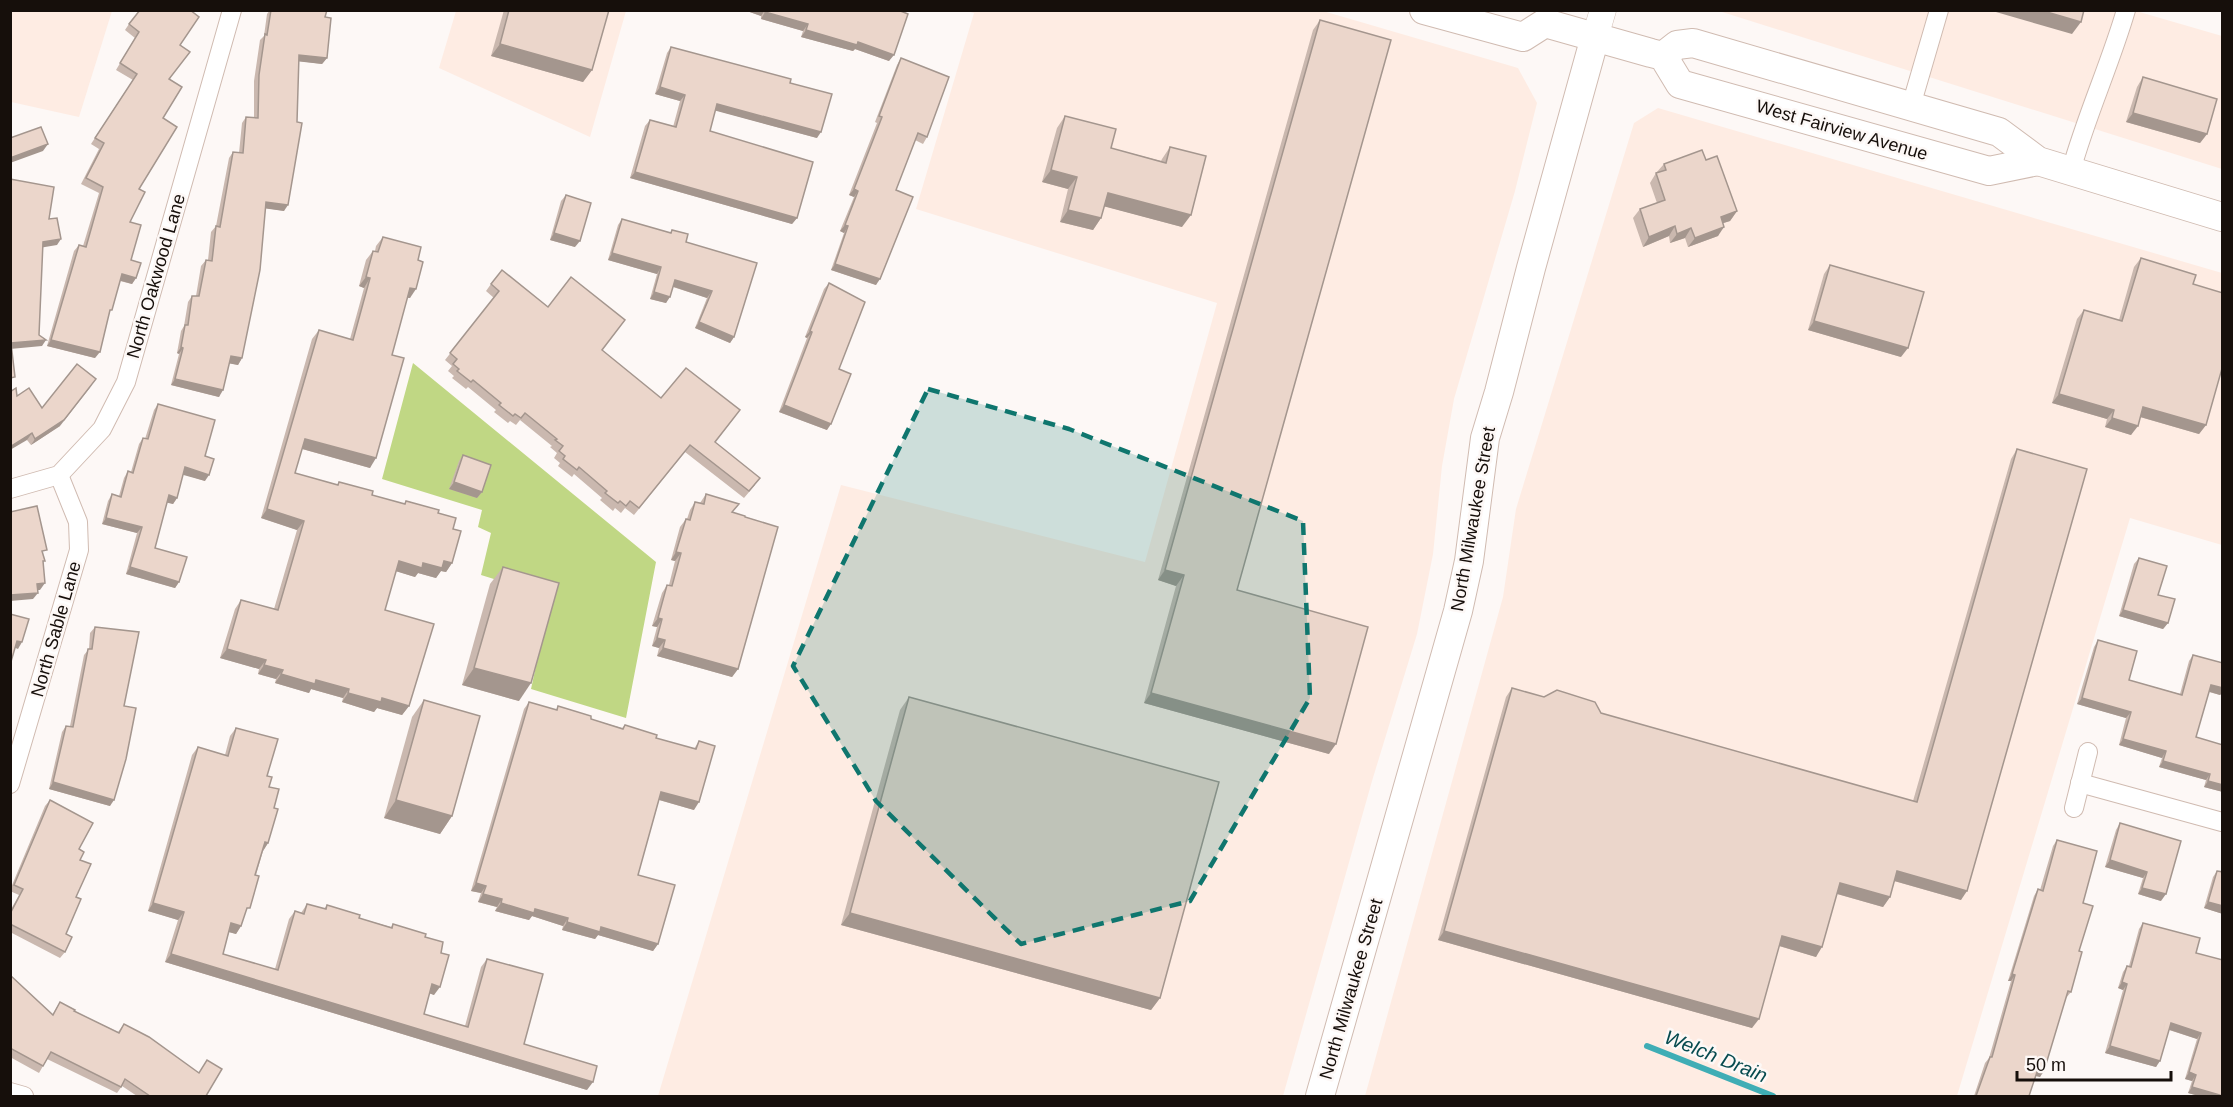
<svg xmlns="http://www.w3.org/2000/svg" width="2233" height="1107" font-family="Helvetica,sans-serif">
<rect width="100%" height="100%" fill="#fdf8f6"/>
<g fill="#feece3">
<polygon points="11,10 112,11 79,117 11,102"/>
<polygon points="456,11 626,11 590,137 439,68"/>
<polygon points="966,11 1323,11 1518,68 1537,103 1515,191 1454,399 1442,466 1433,554 1417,634 1372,781 1283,1096 658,1096 841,485 1145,562 1217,303 916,209 974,13"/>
<polygon points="1719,11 2136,11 2222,36 2222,169"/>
<polygon points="1658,108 2222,273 2222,545 2130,518 1957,1096 1365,1096 1503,597 1516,509 1634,123"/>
</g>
<polygon fill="#c0d784" points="413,363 656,562 626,718 531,689 551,597 481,575 491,533 478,527 482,510 382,479"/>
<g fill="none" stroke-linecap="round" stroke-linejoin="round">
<polyline stroke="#3fadb5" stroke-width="6" points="1647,1046 1773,1096"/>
<defs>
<g id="street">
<polyline points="1911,106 1939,10"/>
<path d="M 2071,171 C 2086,116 2110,65 2126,10"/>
<polyline points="10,489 59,475 102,429 126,382 232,10"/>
<polyline points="2080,783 2222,822"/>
<polyline points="10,784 79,550 78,522 59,475"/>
<polyline points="2074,808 2088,752"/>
<polyline points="10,1092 24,1096"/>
</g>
<polyline id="secondary" points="1595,37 1603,10"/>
<g id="primary">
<polyline points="1424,10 1523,37 1545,23 1651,53 1663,56 1680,84 1989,171 2038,161"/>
<polyline points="1663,56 1677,45 1693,43 1999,132 2038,161 2222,217"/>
<polyline points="1320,1096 1458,611 1469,561 1485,438 1499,392 1531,268 1595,37"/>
</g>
</defs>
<use href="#street" stroke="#d0bbb1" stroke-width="20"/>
<use href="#secondary" stroke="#d0bbb1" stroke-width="27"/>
<use href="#primary" stroke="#d0bbb1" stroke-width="30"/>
<use href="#street" stroke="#fff" stroke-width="18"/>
<use href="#secondary" stroke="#fff" stroke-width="26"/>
<use href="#primary" stroke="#fff" stroke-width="28"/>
</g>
<g fill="#cab8af">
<polygon points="270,10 327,10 325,17 327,58 322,64 299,61 284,211 266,208 242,358 238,365 229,363 219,397 171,385 179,354 177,353 181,331 184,326 188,302 192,296 196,296 201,266 206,260 208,260 211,232 216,226 229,158 233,152 239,153 242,123 246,117 254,118 254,81 260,40 264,36 267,14"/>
<polygon points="504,10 609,10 592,70 583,82 491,56"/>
<polygon points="744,10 898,10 889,61 855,49 853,51 801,37 803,31 761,19 761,16"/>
<polygon points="1320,20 1237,590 1329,754 1144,703 1176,586 1158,580 1313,30"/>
<polygon points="129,24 180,45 170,79 163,118 139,189 130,222 131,260 136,278 132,284 120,281 95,358 47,346 74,251 79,245 83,246 99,193 81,184 99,149 91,144 133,80 116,70 135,38 125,30"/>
<polygon points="671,47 790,83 817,138 715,110 710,131 797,218 792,224 630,178 645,126 650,120 673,127 680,101 655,94 667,53"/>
<polygon points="901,58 927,137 923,144 915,140 896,190 876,285 831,270 844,233 840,231 854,197 849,195 877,123 875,122 897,65"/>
<polygon points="2143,77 2207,134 2200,143 2126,122 2137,87"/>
<polygon points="1065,116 1111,148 1161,161 1162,159 1170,147 1182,227 1104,206 1101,218 1093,230 1060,222 1068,189 1042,182 1057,128"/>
<polygon points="1706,160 1737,211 1730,221 1723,223 1718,236 1688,247 1685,238 1670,243 1669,236 1643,247 1633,218 1640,209 1657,203 1650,183 1656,173 1664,164"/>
<polygon points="566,195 575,247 550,240 561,201"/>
<polygon points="622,219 670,233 672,230 686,242 734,337 730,343 695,328 707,298 673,287 666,303 650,299 657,274 608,260 618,225"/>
<polygon points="383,237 418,260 410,298 407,298 392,355 370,468 302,449 295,473 337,485 339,482 372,495 404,504 406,501 438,513 453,529 452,563 446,572 441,571 436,578 418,573 415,577 396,571 385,610 409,706 402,715 377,708 374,712 342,702 343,698 311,689 309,693 275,683 276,679 258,674 259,669 220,658 235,609 241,600 274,609 297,530 261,518 312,339 319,330 350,339 364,288 359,286 366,260 373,251 375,251 376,246"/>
<polygon points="2141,258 2193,284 2206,425 2199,434 2140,417 2131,435 2105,427 2107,419 2052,403 2077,319 2084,310 2119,320 2134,267"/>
<polygon points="1830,265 1901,357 1808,330 1824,274"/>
<polygon points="829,283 827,430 779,412 807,338 805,337 824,289"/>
<polygon points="491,284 602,350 661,398 735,417 715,442 755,485 744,498 685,452 634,515 625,508 621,513 615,508 613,511 600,500 602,498 574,474 572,477 558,466 560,463 554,458 557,453 550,447 552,446 520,420 516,425 510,421 508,423 494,412 496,410 468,387 466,389 452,378 454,376 448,371 452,366 445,360 494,298 486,291"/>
<polygon points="17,396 42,408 60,426 31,445 27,440"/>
<polygon points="158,404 205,456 205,481 183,474 177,498 173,504 167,502 155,548 179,582 175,588 126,574 137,533 102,524 108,501 112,494 119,496 124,478 128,471 131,472 139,444 143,438 145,439 154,410"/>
<polygon points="2017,449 1961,900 1894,881 1890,897 1883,907 1837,894 1816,957 1779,946 1752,1028 1438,940 1506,697 1512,688 1913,801 2011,459"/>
<polygon points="463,455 482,492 477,498 449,489 459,461"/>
<polygon points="706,494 733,512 738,669 732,677 657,656 659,648 652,646 657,627 652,626 662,593 667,585 669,585 675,561 671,560 680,527 686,519 687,519 690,510 695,502 700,503"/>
<polygon points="2139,558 2158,595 2168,623 2163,629 2119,616 2134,564"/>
<polygon points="503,567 519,701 462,685 490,584"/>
<polygon points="95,627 124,706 110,806 49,789 62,732 66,726 70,726 84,655 89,649 90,633"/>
<polygon points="2098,640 2129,680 2180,694 2189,661 2193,655 2223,663 2223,692 2220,695 2209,692 2196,737 2223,792 2204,787 2206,780 2159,767 2162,758 2119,745 2126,718 2077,704 2094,647"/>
<polygon points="909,697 1160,998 1151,1010 841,925 900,710"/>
<polygon points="424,700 452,816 440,834 384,818 412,717"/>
<polygon points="529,702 556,710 558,706 591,719 622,728 625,725 656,738 694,749 699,741 694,810 659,800 638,875 658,944 653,951 598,935 595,939 562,930 563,926 532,916 529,920 495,911 497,907 478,902 481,893 471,891 524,709"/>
<polygon points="236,728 267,776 274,808 268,843 263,851 241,926 236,934 229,932 223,954 275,969 289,919 295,911 301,913 307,904 324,909 327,905 359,918 391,927 393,924 425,937 441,953 434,995 429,993 424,1014 465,1026 481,967 487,959 524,1044 587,1090 165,962 178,920 148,911 192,755 198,747 225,755 230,736"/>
<polygon points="50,800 79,849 80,860 76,897 66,934 65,952 60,958 10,932 10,911 19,895 10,891 10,890 45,806"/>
<polygon points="2120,823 2161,901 2138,894 2143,878 2105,867 2116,830"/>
<polygon points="2057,840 2083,903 2079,951 2071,992 2066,998 2040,1077 2035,1076 2029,1096 1974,1096 1985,1063 1989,1058 2011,981 2008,981 2034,896 2038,889 2040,890 2053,846"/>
<polygon points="2217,871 2223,914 2204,908 2213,877"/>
<polygon points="2143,923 2196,953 2223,1096 2199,1096 2188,1093 2192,1081 2185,1079 2197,1039 2169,1030 2156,1067 2105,1053 2123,990 2118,988 2123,972 2127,966 2129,966 2139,929"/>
<polygon points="10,975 52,1015 60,1002 74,1011 118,1032 124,1024 199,1073 207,1060 206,1096 137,1096 122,1086 117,1093 47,1059 39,1073 10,1057"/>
</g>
<g fill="#a4968e">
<polygon points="744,10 765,10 761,16"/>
<polygon points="1989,10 2040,10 2081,22 2072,34"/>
<polygon points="765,12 808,24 803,31 761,19"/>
<polygon points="806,30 858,42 894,55 889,61 855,49 853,51 801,37"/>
<polygon points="500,44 592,70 583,82 491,56"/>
<polygon points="299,55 327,58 322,64 295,61"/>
<polygon points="660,87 685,95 680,101 655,94"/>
<polygon points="717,104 821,132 817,138 713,110"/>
<polygon points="2133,113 2207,134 2200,143 2126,122"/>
<polygon points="48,144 43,151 10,163 10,158"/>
<polygon points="1051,170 1077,177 1068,189 1042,182"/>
<polygon points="635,172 797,218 792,224 630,178"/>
<polygon points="854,189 858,191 854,197 849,195"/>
<polygon points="1108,193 1191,215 1182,227 1099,205"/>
<polygon points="266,202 288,205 284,211 262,208"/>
<polygon points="1068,210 1101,218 1093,230 1060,222"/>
<polygon points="1737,211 1730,221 1714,226 1721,217"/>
<polygon points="845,225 848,226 844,233 840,231"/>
<polygon points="1675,226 1669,236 1643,247 1649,237"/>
<polygon points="1724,227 1718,236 1688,247 1695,238"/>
<polygon points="1691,228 1685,238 1670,243 1677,234"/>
<polygon points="554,233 580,241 575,247 550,240"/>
<polygon points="61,239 57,245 39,248 43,242"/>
<polygon points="612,253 661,267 657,274 608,260"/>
<polygon points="835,264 880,279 876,285 831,270"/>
<polygon points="122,274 136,278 132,284 118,280"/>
<polygon points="366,277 370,278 364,288 359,286"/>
<polygon points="675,280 712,291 707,298 671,286"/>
<polygon points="410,288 416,289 410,298 404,297"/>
<polygon points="654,292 670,297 666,303 650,299"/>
<polygon points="1814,321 1908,348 1901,357 1808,330"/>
<polygon points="699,322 734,337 730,343 695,328"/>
<polygon points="810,331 812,332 807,338 805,337"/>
<polygon points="46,340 42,346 10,349 11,343"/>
<polygon points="51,340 100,352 95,358 47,346"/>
<polygon points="181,347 183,348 179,354 177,353"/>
<polygon points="231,356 242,358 238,365 227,363"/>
<polygon points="175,379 223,390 219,397 171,385"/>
<polygon points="92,385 60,426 31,445 35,439"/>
<polygon points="2059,394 2114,410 2107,419 2052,403"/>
<polygon points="784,405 831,424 827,430 779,412"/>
<polygon points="2143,407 2206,425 2199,434 2137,416"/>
<polygon points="2112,418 2138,426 2131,435 2105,427"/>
<polygon points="32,433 27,440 10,450 10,447"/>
<polygon points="305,439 376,458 370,468 299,448"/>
<polygon points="185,467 209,475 205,481 180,474"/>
<polygon points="454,482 482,492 477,498 449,489"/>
<polygon points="169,495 177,498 173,504 164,502"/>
<polygon points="267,509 304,521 297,530 261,518"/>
<polygon points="106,518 142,527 137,533 102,524"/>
<polygon points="676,552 681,553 675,561 671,560"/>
<polygon points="399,561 423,563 444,561 452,563 446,572 441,571 436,578 418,573 415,577 392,570"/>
<polygon points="130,567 179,582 175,588 126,574"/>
<polygon points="1165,570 1184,575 1176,586 1158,580"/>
<polygon points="45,583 40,590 33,590 37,584"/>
<polygon points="38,593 33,599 10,601 10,595"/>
<polygon points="2123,610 2168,623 2163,629 2119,616"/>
<polygon points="658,618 662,619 657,627 652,626"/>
<polygon points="657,638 665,640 659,648 652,646"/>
<polygon points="17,641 22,642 18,649 13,647"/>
<polygon points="663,648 738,669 732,677 657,656"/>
<polygon points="227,649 266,660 259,669 220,658"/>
<polygon points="264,665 283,670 276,679 258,674"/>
<polygon points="474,668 531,683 519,701 462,685"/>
<polygon points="281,674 316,680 349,689 343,698 311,689 309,693 275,683"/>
<polygon points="2211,685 2223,688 2223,692 2220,695 2207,691"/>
<polygon points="348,693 382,698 409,706 402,715 377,708 374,712 342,702"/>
<polygon points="1151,693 1336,744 1329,754 1144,703"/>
<polygon points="2082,698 2131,712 2126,718 2077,704"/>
<polygon points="2123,739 2166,751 2162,758 2119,745"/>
<polygon points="2163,761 2210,774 2206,780 2159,767"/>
<polygon points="2208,781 2223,785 2223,792 2204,787"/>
<polygon points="53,782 114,800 110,806 49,789"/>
<polygon points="661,792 699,802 694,810 656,799"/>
<polygon points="396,800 452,816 440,834 384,818"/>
<polygon points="265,842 268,843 263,851"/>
<polygon points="2110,860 2147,872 2143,878 2105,867"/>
<polygon points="1897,871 1967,891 1961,900 1891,880"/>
<polygon points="476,883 486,886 481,893 471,891"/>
<polygon points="1840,883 1890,897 1883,907 1834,893"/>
<polygon points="2142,888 2166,894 2161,901 2138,894"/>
<polygon points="483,894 502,899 497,907 478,902"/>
<polygon points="2208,902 2223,906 2223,914 2204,908"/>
<polygon points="153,903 184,912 178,920 148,911"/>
<polygon points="501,903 535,909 568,918 563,926 532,916 529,920 495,911"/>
<polygon points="850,913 1160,998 1151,1010 841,925"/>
<polygon points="567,922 601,927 658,944 653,951 598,935 595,939 562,930"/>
<polygon points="231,923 241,926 236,934 225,931"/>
<polygon points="1444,931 1759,1019 1752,1028 1438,940"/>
<polygon points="1782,936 1822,947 1816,957 1776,945"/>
<polygon points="171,954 593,1082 587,1090 165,962"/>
<polygon points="2012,974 2015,975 2011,981 2008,981"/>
<polygon points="2122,982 2127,984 2123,990 2118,988"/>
<polygon points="432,984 440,987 434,995 426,992"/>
<polygon points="2171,1023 2201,1033 2197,1039 2167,1029"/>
<polygon points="2110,1046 2160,1061 2156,1067 2105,1053"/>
<polygon points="2038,1069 2044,1071 2040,1077 2033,1075"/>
<polygon points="2189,1072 2196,1075 2192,1081 2185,1079"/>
<polygon points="2192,1087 2223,1096 2199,1096 2188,1093"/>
</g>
<g fill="#ebd6cb" stroke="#a4968e" stroke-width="1.5">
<polygon points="140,10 190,10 199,17 180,45 190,52 169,79 182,87 163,118 177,127 139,189 145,192 130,222 141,225 131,260 141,263 136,278 122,274 112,310 110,310 100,352 51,340 79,245 86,247 103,187 86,178 104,143 95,138 137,74 120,63 139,32 129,24"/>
<polygon points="271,10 327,10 325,17 331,18 327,58 299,55 297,122 302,123 288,205 266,202 260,270 242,358 231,356 223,390 175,379 183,348 181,347 185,325 188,325 192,296 199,296 206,260 212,261 216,226 220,227 233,152 243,153 246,117 258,118 259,75 265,34 267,35"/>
<polygon points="509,10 609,10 592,70 500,44"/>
<polygon points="765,10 898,10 908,14 894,55 858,42 857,45 806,30 808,24 765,12"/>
<polygon points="2040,10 2084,10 2081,22"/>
<polygon points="1320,20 1391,40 1237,590 1368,627 1336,744 1151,693 1184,575 1165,570"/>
<polygon points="671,47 791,79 790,83 832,94 821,132 717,104 710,131 813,162 797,218 635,172 650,120 676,127 685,95 660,87"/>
<polygon points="901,58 949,77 927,137 918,133 896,190 913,197 880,279 835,264 848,226 845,225 858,191 854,189 882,117 879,116"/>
<polygon points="2143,77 2217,99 2207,134 2133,113"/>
<polygon points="1065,116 1116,129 1111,148 1166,163 1170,147 1206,156 1191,215 1108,193 1101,218 1068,210 1077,177 1051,170"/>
<polygon points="41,127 48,144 10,158 10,138"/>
<polygon points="1702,150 1706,160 1717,156 1737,211 1721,217 1724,227 1695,238 1691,228 1677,234 1675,226 1649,237 1640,209 1665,200 1656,173 1666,170 1664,164"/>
<polygon points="10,179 54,187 49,219 57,218 61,239 43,242 39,335 46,340 11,343 15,377 10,378"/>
<polygon points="566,195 591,203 580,241 554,233"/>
<polygon points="622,219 671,233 672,230 688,234 686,242 757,263 734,337 699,322 712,291 675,280 670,297 654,292 661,267 612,253"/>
<polygon points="383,237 421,247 418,260 423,262 416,289 410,288 392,355 404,358 376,458 305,439 295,473 338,485 339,482 373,491 372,495 405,504 406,501 439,510 438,513 456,518 453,529 461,531 452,563 444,561 442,568 423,563 422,568 399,561 385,610 434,624 409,706 382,698 381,702 348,693 349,689 316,680 315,684 281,674 283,670 264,665 266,660 227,649 241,600 278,610 304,521 267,509 319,330 353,340 370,278 366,277 373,251 378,252"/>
<polygon points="2141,258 2196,275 2193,284 2223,293 2223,365 2206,425 2143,407 2138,426 2112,418 2114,410 2059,394 2084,310 2122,321"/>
<polygon points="1830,265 1924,292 1908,348 1814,321"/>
<polygon points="502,270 548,307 571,277 625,320 602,350 661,398 686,368 740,410 715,442 760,478 749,491 690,445 639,508 630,501 626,506 620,501 618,503 605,493 607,491 579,467 577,470 563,459 565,456 559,451 563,446 555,440 557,439 525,413 521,418 515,414 513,416 499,405 501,403 473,380 471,382 457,371 459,369 453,364 457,359 450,353 499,291 491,284"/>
<polygon points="829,283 865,302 839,369 851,374 831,424 784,405 812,332 810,331"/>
<polygon points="77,364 96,379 64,420 35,439 32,433 10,447 10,392 16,388 17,396 29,388 42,408"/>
<polygon points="158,404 215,420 205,456 214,459 209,475 185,467 177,498 169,495 155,548 187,557 179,582 130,567 142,527 106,518 112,494 121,497 128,471 133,473 143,438 148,439"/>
<polygon points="2017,449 2087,469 1967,891 1897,871 1890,897 1840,883 1822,947 1782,936 1759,1019 1444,931 1512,688 1544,697 1557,690 1595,702 1601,713 1917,802"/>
<polygon points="463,455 491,465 482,492 454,482"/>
<polygon points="706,494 739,504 732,512 745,516 745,517 778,527 738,669 663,648 665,640 657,638 662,619 658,618 667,585 672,586 681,553 676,552 686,519 690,520 695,502 704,504"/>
<polygon points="37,506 47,550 42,551 45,561 43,561 45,583 37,584 38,593 10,595 10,512"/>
<polygon points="2139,558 2167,566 2158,595 2175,599 2168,623 2123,610"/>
<polygon points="503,567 559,583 531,683 474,668"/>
<polygon points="10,614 29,619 22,642 17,641 10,665"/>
<polygon points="95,627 139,632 124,706 136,708 126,759 114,800 53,782 66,726 73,727 88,649 92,649"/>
<polygon points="2098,640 2137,651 2129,680 2182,695 2193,655 2223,663 2223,688 2211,685 2196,737 2223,745 2223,785 2208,781 2210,774 2163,761 2166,751 2123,739 2131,712 2082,698"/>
<polygon points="909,697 1219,782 1160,998 850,913"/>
<polygon points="424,700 480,716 452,816 396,800"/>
<polygon points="529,702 557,710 558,706 591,716 591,719 623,729 625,725 657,735 656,738 696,749 699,741 715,746 699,802 661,792 638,875 675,885 658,944 601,927 600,932 567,922 568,918 535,909 534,913 501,903 502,899 483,894 486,886 476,883"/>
<polygon points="236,728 278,739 267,776 272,777 269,787 279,789 274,808 278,809 268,843 265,842 255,875 259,876 250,908 247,908 241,926 231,923 223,954 278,970 295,911 304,914 307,904 326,909 327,905 360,915 359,918 392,928 393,924 426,934 425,937 443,942 441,953 449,955 440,987 432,984 424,1014 468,1027 487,959 543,974 524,1044 597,1066 593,1082 171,954 184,912 153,903 198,747 228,756"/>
<polygon points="50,800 93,823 79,849 84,852 80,860 91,864 76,897 81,899 66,934 72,937 65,952 10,924 10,914 23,889 14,885"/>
<polygon points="2120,823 2181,841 2166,894 2142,888 2147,872 2110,860"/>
<polygon points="2057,840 2097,851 2083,903 2093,906 2079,951 2082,952 2071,992 2068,991 2044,1071 2038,1069 2029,1096 1976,1096 1990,1057 1992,1057 2015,975 2012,974 2038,889 2043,891"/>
<polygon points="2217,871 2223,872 2223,906 2208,902"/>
<polygon points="2143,923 2200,938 2196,953 2223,960 2223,1096 2192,1087 2196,1075 2189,1072 2201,1033 2171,1023 2160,1061 2110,1046 2127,984 2122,982 2127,966 2131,967"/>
<polygon points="10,975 53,1015 60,1002 75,1010 74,1011 119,1033 124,1024 149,1037 199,1073 207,1060 222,1069 206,1096 150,1096 125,1079 121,1087 51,1052 43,1066 12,1049 10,1050"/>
</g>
<path fill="#0f766e" fill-opacity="0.2" stroke="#0f766e" stroke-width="4.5" stroke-dasharray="12 8" stroke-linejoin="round" d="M 928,389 L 1069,429 L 1303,521 L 1310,698 L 1190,901 L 1021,944 L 876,801 L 793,666 Z"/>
<g text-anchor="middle" stroke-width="5" stroke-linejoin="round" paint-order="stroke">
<g font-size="18" fill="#160f0b" stroke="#fdf8f6">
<text transform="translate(1842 130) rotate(16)" y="6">West Fairview Avenue</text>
<text transform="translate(156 276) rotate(-74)" y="6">North Oakwood Lane</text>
<text transform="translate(1473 519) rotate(-80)" y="6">North Milwaukee Street</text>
<text transform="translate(56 629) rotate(-74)" y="6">North Sable Lane</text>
<text transform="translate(1351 989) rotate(-74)" y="6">North Milwaukee Street</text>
</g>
<g font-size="20" font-style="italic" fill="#074b4f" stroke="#fdf8f6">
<text transform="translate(1716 1056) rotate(22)" y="7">Welch Drain</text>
</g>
</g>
<rect width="2233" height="1107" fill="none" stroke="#160f0b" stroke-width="24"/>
<path d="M2017 1071v9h154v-9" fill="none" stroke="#160f0b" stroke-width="3"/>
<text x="2026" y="1071" font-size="18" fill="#160f0b" stroke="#fdf8f6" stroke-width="4.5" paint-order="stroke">50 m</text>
</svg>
